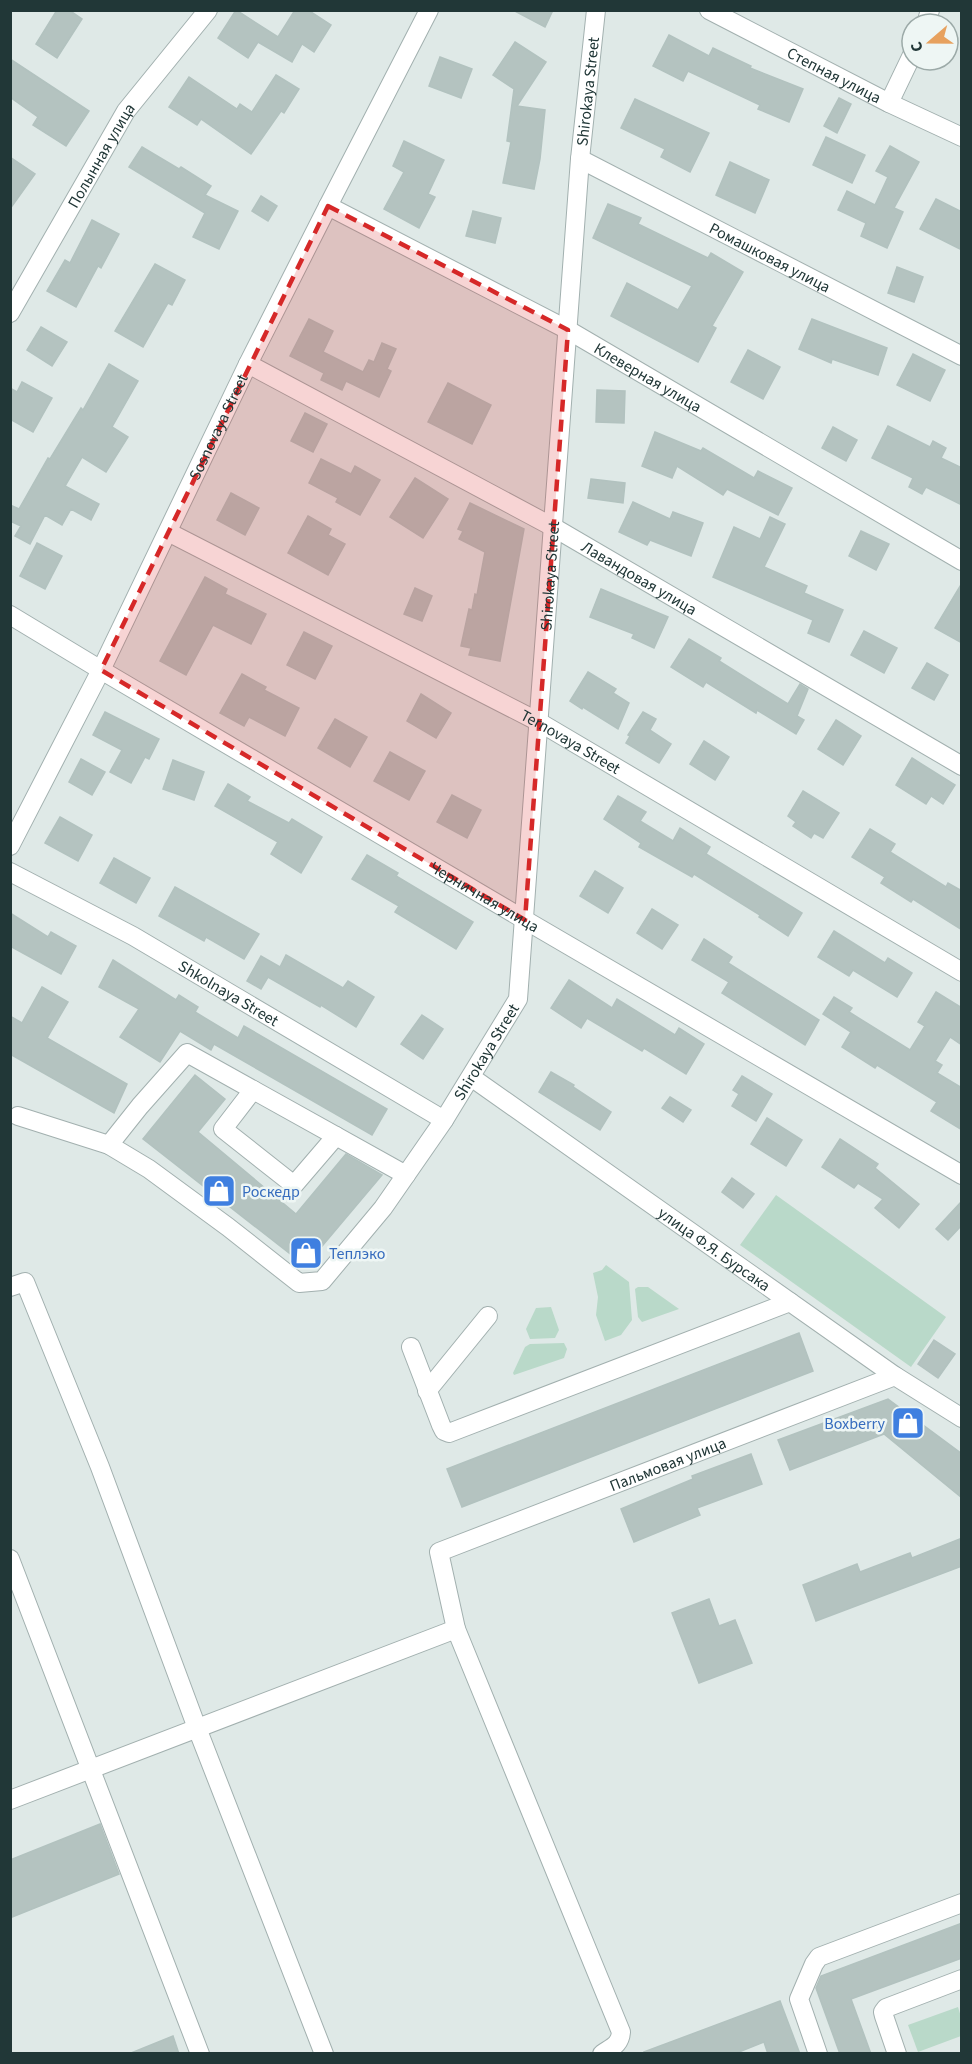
<svg xmlns="http://www.w3.org/2000/svg" width="972" height="2064" font-family="'Source Sans 3',sans-serif">
<rect width="100%" height="100%" fill="#dfe9e7"/>
<g fill="#b9d9c9">
<polygon points="776,1195 946,1317 911,1367 740,1245"/>
<polygon points="606,1265 629,1282 632,1320 621,1335 605,1341 596,1315 598,1297 593,1273 602,1270"/>
<polygon points="638,1287 648,1287 679,1309 642,1322 638,1317 635,1289"/>
<polygon points="551,1307 559,1330 555,1338 530,1339 526,1329 536,1308"/>
<polygon points="564,1343 567,1349 564,1358 514,1375 513,1373 525,1347 530,1344"/>
<polygon points="958,2007 961,2017 961,2036 918,2052 908,2025"/>
</g>
<g fill="#b4c3c0" stroke="#b2c2bf" stroke-width="1.5">
<polygon points="57,10 69,10 82,19 57,58 36,44"/>
<polygon points="236,10 278,37 295,10 308,10 331,25 314,52 302,44 292,62 258,42 248,58 218,38"/>
<polygon points="513,10 553,10 545,27"/>
<polygon points="669,35 709,56 713,48 751,66 750,68 803,89 789,122 758,109 760,105 688,71 683,81 653,66"/>
<polygon points="515,42 546,62 517,106 545,110 540,159 534,189 503,183 511,142 507,141 514,89 493,75"/>
<polygon points="440,57 472,69 461,98 429,86"/>
<polygon points="10,59 89,111 66,146 33,125 38,117 10,97"/>
<polygon points="276,75 299,89 284,113 281,111 251,154 201,119 197,125 169,107 189,77 237,109 240,104 252,112"/>
<polygon points="839,98 851,104 837,133 824,126"/>
<polygon points="635,99 709,133 690,172 661,157 665,149 621,128"/>
<polygon points="826,137 865,155 852,183 813,165"/>
<polygon points="404,141 444,160 428,194 435,197 419,228 384,209 404,172 393,166"/>
<polygon points="890,146 919,162 894,208 903,212 887,248 861,236 866,223 838,210 847,191 875,205 888,177 876,171"/>
<polygon points="142,147 179,169 181,167 211,186 205,195 238,211 219,249 193,237 205,213 129,167"/>
<polygon points="10,157 35,174 10,209"/>
<polygon points="730,162 769,180 755,213 716,195"/>
<polygon points="261,196 277,206 268,221 252,211"/>
<polygon points="936,199 962,212 962,250 920,229"/>
<polygon points="608,204 641,218 638,224 708,258 711,253 743,272 712,326 716,328 698,362 611,316 627,283 678,310 692,286 593,238"/>
<polygon points="473,211 501,218 495,243 466,236"/>
<polygon points="92,220 119,234 101,268 98,266 76,307 47,291 65,260 70,263"/>
<polygon points="155,264 185,280 172,305 168,303 143,347 115,331"/>
<polygon points="897,267 923,277 914,302 888,293"/>
<polygon points="309,319 333,331 323,352 363,372 369,360 374,362 382,343 396,349 387,369 391,371 379,397 346,381 342,390 321,380 324,373 290,356"/>
<polygon points="812,319 887,348 878,375 832,359 831,363 799,349"/>
<polygon points="41,327 67,342 52,366 27,350"/>
<polygon points="748,350 780,367 763,399 731,382"/>
<polygon points="913,354 945,370 930,401 897,385"/>
<polygon points="109,364 138,381 112,427 128,437 106,472 82,457 65,486 99,504 91,520 71,509 62,525 45,515 30,544 15,536 21,526 10,521 10,505 19,509 48,458 50,459 81,408 83,410"/>
<polygon points="22,382 52,398 33,432 10,419 10,388 17,392"/>
<polygon points="448,383 491,405 472,444 428,422"/>
<polygon points="597,390 625,391 624,423 596,422"/>
<polygon points="305,413 327,424 313,452 291,441"/>
<polygon points="888,426 930,447 933,441 946,448 941,458 962,468 962,505 926,487 922,494 909,487 913,478 872,458"/>
<polygon points="833,427 857,440 846,461 822,448"/>
<polygon points="655,432 701,451 703,448 754,478 758,471 792,488 778,515 727,489 723,495 677,466 672,478 642,466"/>
<polygon points="321,459 351,474 355,466 380,480 360,515 336,502 338,498 309,483"/>
<polygon points="415,478 448,499 423,538 390,517"/>
<polygon points="591,479 625,483 623,503 588,498"/>
<polygon points="231,493 259,508 245,535 217,520"/>
<polygon points="633,502 670,519 673,512 703,523 691,556 650,540 647,545 619,532"/>
<polygon points="470,503 524,529 500,661 469,655 471,648 461,646 469,609 472,610 475,594 477,595 485,552 459,539 463,531 458,529"/>
<polygon points="308,516 331,529 328,535 345,544 328,575 288,553"/>
<polygon points="770,517 785,524 764,567 807,586 804,593 843,610 829,642 808,633 813,620 713,577 734,527 760,539"/>
<polygon points="861,531 889,544 876,570 849,556"/>
<polygon points="37,543 62,556 45,589 20,576"/>
<polygon points="205,577 227,589 225,594 266,614 251,644 213,625 186,675 160,661"/>
<polygon points="962,583 962,643 935,628"/>
<polygon points="415,588 432,596 422,621 404,614"/>
<polygon points="601,589 668,617 654,648 632,638 634,634 590,617"/>
<polygon points="864,631 897,648 884,673 851,655"/>
<polygon points="304,632 332,646 315,679 287,665"/>
<polygon points="689,639 721,658 719,661 788,704 800,684 808,689 797,716 804,720 796,734 757,710 756,713 706,682 703,687 671,667"/>
<polygon points="927,663 948,675 934,700 912,688"/>
<polygon points="588,672 616,689 613,693 629,703 618,729 583,707 582,709 570,701"/>
<polygon points="242,674 266,687 264,690 299,708 285,736 249,717 244,726 220,713"/>
<polygon points="421,694 451,713 436,738 407,721"/>
<polygon points="105,712 159,739 149,759 145,757 131,783 110,772 122,750 93,735"/>
<polygon points="643,712 656,719 650,730 671,744 659,763 626,743 630,736 628,735"/>
<polygon points="335,719 367,737 350,767 318,748"/>
<polygon points="836,720 861,736 843,765 818,749"/>
<polygon points="704,741 729,757 715,780 690,764"/>
<polygon points="390,752 425,771 409,800 374,781"/>
<polygon points="912,758 955,785 943,804 931,796 926,804 896,785"/>
<polygon points="81,759 105,772 92,795 69,782"/>
<polygon points="173,760 204,772 194,800 163,789"/>
<polygon points="228,784 250,797 247,801 289,823 292,819 322,837 301,873 271,854 278,842 215,806"/>
<polygon points="803,791 839,813 823,838 814,833 811,838 793,826 796,822 788,816"/>
<polygon points="452,795 481,810 467,838 437,822"/>
<polygon points="618,796 646,812 640,821 673,841 680,828 710,847 706,854 802,913 788,936 759,917 760,915 694,874 692,877 639,847 641,843 604,819"/>
<polygon points="60,817 92,835 78,861 45,843"/>
<polygon points="870,829 895,844 890,852 946,887 948,883 962,891 962,930 913,899 911,902 881,883 885,877 852,857"/>
<polygon points="367,855 398,873 396,876 473,922 456,949 395,912 399,906 352,879"/>
<polygon points="114,858 150,878 136,903 100,883"/>
<polygon points="595,871 623,888 608,913 580,896"/>
<polygon points="175,887 259,934 244,959 206,937 204,941 159,916"/>
<polygon points="652,909 678,925 662,949 637,933"/>
<polygon points="10,913 48,937 51,932 76,946 61,974 10,946"/>
<polygon points="834,931 885,963 888,958 912,973 897,997 853,970 849,976 818,957"/>
<polygon points="704,939 732,957 728,963 819,1020 805,1045 722,993 729,982 692,960"/>
<polygon points="286,955 343,988 348,981 374,997 356,1027 321,1005 320,1007 268,977 261,989 247,981 261,956 280,967"/>
<polygon points="113,960 176,1000 179,995 198,1007 195,1012 238,1038 244,1026 387,1109 372,1135 214,1044 211,1050 180,1031 160,1062 120,1037 139,1009 99,987"/>
<polygon points="569,980 612,1008 617,999 675,1035 679,1028 704,1044 686,1074 644,1048 642,1051 587,1018 581,1028 551,1008"/>
<polygon points="42,987 68,1002 47,1038 127,1084 114,1113 10,1054 10,1016 22,1023"/>
<polygon points="936,992 962,1008 962,1045 950,1037 935,1061 942,1065 937,1073 962,1088 962,1130 931,1111 937,1102 877,1065 875,1068 842,1047 851,1032 823,1014 834,997 852,1008 849,1012 910,1050 925,1026 918,1022"/>
<polygon points="422,1015 443,1029 423,1059 401,1044"/>
<polygon points="551,1072 574,1085 573,1087 611,1112 600,1130 539,1092"/>
<polygon points="195,1075 225,1099 198,1132 296,1214 346,1154 382,1175 312,1258 298,1260 143,1139"/>
<polygon points="742,1076 772,1094 756,1121 732,1106 739,1094 733,1090"/>
<polygon points="670,1097 691,1110 683,1122 662,1108"/>
<polygon points="767,1118 802,1140 786,1166 751,1144"/>
<polygon points="840,1139 878,1164 875,1168 919,1204 899,1228 875,1208 883,1199 858,1183 854,1188 822,1167"/>
<polygon points="732,1178 754,1194 743,1208 722,1192"/>
<polygon points="962,1201 962,1225 948,1240 936,1229"/>
<polygon points="799,1333 813,1371 462,1507 447,1469"/>
<polygon points="934,1340 955,1354 938,1378 918,1364"/>
<polygon points="888,1399 962,1454 962,1498 884,1434 790,1470 778,1440"/>
<polygon points="751,1454 762,1484 697,1508 700,1515 634,1542 621,1509 693,1479 692,1476"/>
<polygon points="962,1538 962,1566 816,1621 803,1585 857,1564 860,1572 910,1553 912,1558"/>
<polygon points="709,1599 719,1626 735,1620 752,1663 699,1683 672,1613"/>
<polygon points="100,1824 119,1874 10,1918 10,1860"/>
<polygon points="962,1923 962,1958 851,1999 871,2054 840,2054 816,1988 821,1976"/>
<polygon points="780,2001 800,2054 768,2054 764,2042 734,2054 645,2054 644,2052"/>
<polygon points="173,2036 179,2054 131,2054 131,2053"/>
</g>
<g fill="none" stroke-linecap="round" stroke-linejoin="round">
<defs>
<g id="minor">
<path id="s1" d="M 709,10 L 889,103 L 962,137"/>
<polyline points="926,24 930,10"/>
<polyline points="889,103 912,55"/>
<path id="s2" d="M 580,159 L 962,356"/>
<path id="s3" d="M 328,206 L 568,330 L 962,561"/>
<path id="s4" d="M 10,313 L 126,111 L 208,10"/>
<path id="s5" d="M 248,364 L 553,527 L 962,766"/>
<path id="s6" d="M 168,532 L 539,722 L 962,972"/>
<path id="s7" d="M 10,615 L 101,670 L 525,920 L 962,1175"/>
<path id="s8" d="M 10,846 L 101,670 L 248,364 L 328,206 L 429,10"/>
<path id="s9" d="M 10,872 L 133,936 L 444,1120"/>
<path id="s10" d="M 471,1077 L 895,1376 L 962,1418"/>
<polyline points="253,1090 223,1129 294,1185 336,1136"/>
<path id="s11" d="M 18,1116 L 109,1145 L 149,1169 L 228,1227 L 299,1283 L 322,1281 L 383,1208 L 444,1120 L 518,999 L 580,159 L 596,10"/>
<polyline points="109,1145 140,1106 187,1053 406,1175"/>
<polyline points="10,1287 25,1282 100,1467 197,1728 324,2054"/>
<polyline points="411,1347 441,1425 444,1431 449,1433 790,1302"/>
<polyline points="427,1391 488,1316"/>
<polyline points="10,1559 200,2054"/>
<path id="s12" d="M 456,1629 L 439,1552 L 895,1376"/>
<path d="M 10,1800 L 456,1629 L 621,2032 C 620,2045 612,2047 602,2054"/>
<polyline points="818,2054 799,1999 814,1964 819,1957 962,1903"/>
<polyline points="897,2054 884,2016 883,2012 886,2008 962,1979"/>
</g>
</defs>
<use href="#minor" stroke="#a2b0af" stroke-width="20"/>
<use href="#minor" stroke="#fff" stroke-width="18"/>
</g>
<path fill="#d62828" fill-opacity="0.2" stroke="#d62828" stroke-width="4.5" stroke-dasharray="12 8" stroke-linejoin="round" d="M 328,206 L 568,330 L 525,920 L 101,670 Z"/>
<defs>
<symbol id="shop-square" viewBox="-11 -11 22 22"><rect x="-9" y="-9" width="18" height="18" rx="4" fill="#3f7fe0" stroke="#eef6f4"/><path d="M-5-2.5h2.3a2.7 3.5 0 0 1 5.4 0H5L5.5 6h-11ZM-1.5-2.5h3a1.5 2.3 0 0 0-3 0Z" fill="#fff"/></symbol>
</defs>
<g fill-rule="evenodd">
<use href="#shop-square" x="200" y="1172" width="38" height="38"/>
<use href="#shop-square" x="287" y="1234" width="38" height="38"/>
<use href="#shop-square" x="889" y="1404" width="38" height="38"/>
</g>
<g text-anchor="middle" stroke-width="5" stroke-linejoin="round" paint-order="stroke">
<g font-size="16" fill="#213737" stroke="#eef6f4">
<text dy="6" stroke="none"><textPath href="#s1" startOffset="141">Степная улица</textPath></text>
<text dy="6" stroke="none"><textPath href="#s11" startOffset="1608">Shirokaya Street</textPath></text>
<text dy="6" stroke="none"><textPath href="#s4" startOffset="182">Полынная улица</textPath></text>
<text dy="6" stroke="none"><textPath href="#s2" startOffset="214">Ромашковая улица</textPath></text>
<text dy="6" stroke="none"><textPath href="#s3" startOffset="363">Клеверная улица</textPath></text>
<text dy="6" stroke="none"><textPath href="#s8" startOffset="468">Sosnovaya Street</textPath></text>
<text dy="6" stroke="none"><textPath href="#s11" startOffset="1122">Shirokaya Street</textPath></text>
<text dy="6" stroke="none"><textPath href="#s5" startOffset="446">Лавандовая улица</textPath></text>
<text dy="6" stroke="none"><textPath href="#s6" startOffset="454">Ternovaya Street</textPath></text>
<text dy="6" stroke="none"><textPath href="#s7" startOffset="552">Черничная улица</textPath></text>
<text dy="6" stroke="none"><textPath href="#s9" startOffset="250">Shkolnaya Street</textPath></text>
<text dy="6" stroke="none"><textPath href="#s11" startOffset="636">Shirokaya Street</textPath></text>
<text dy="6" stroke="none"><textPath href="#s10" startOffset="298">улица Ф.Я. Бурсака</textPath></text>
<text dy="6" stroke="none"><textPath href="#s12" startOffset="324">Пальмовая улица</textPath></text>
</g>
<g font-size="16" fill="#366cbe" stroke="#eef6f4" text-anchor="start">
<text x="242" y="1197">Роскедр</text>
<text x="329" y="1259">Теплэко</text>
<text x="885" y="1429" text-anchor="end">Boxberry</text>
</g>
</g>
<rect width="972" height="2064" fill="none" stroke="#213737" stroke-width="24"/>
<g transform="translate(930 42) rotate(250)"><circle r="28" fill="#eef6f4" stroke="#9caaa8" stroke-width="1.5"/>
<path d="M0-4.5L10 22L0 15L-10 22Z" fill="#e7a15e"/>
<text y="-9" font-size="16" font-weight="bold" text-anchor="middle" fill="#213737">С</text>
</g>
</svg>
